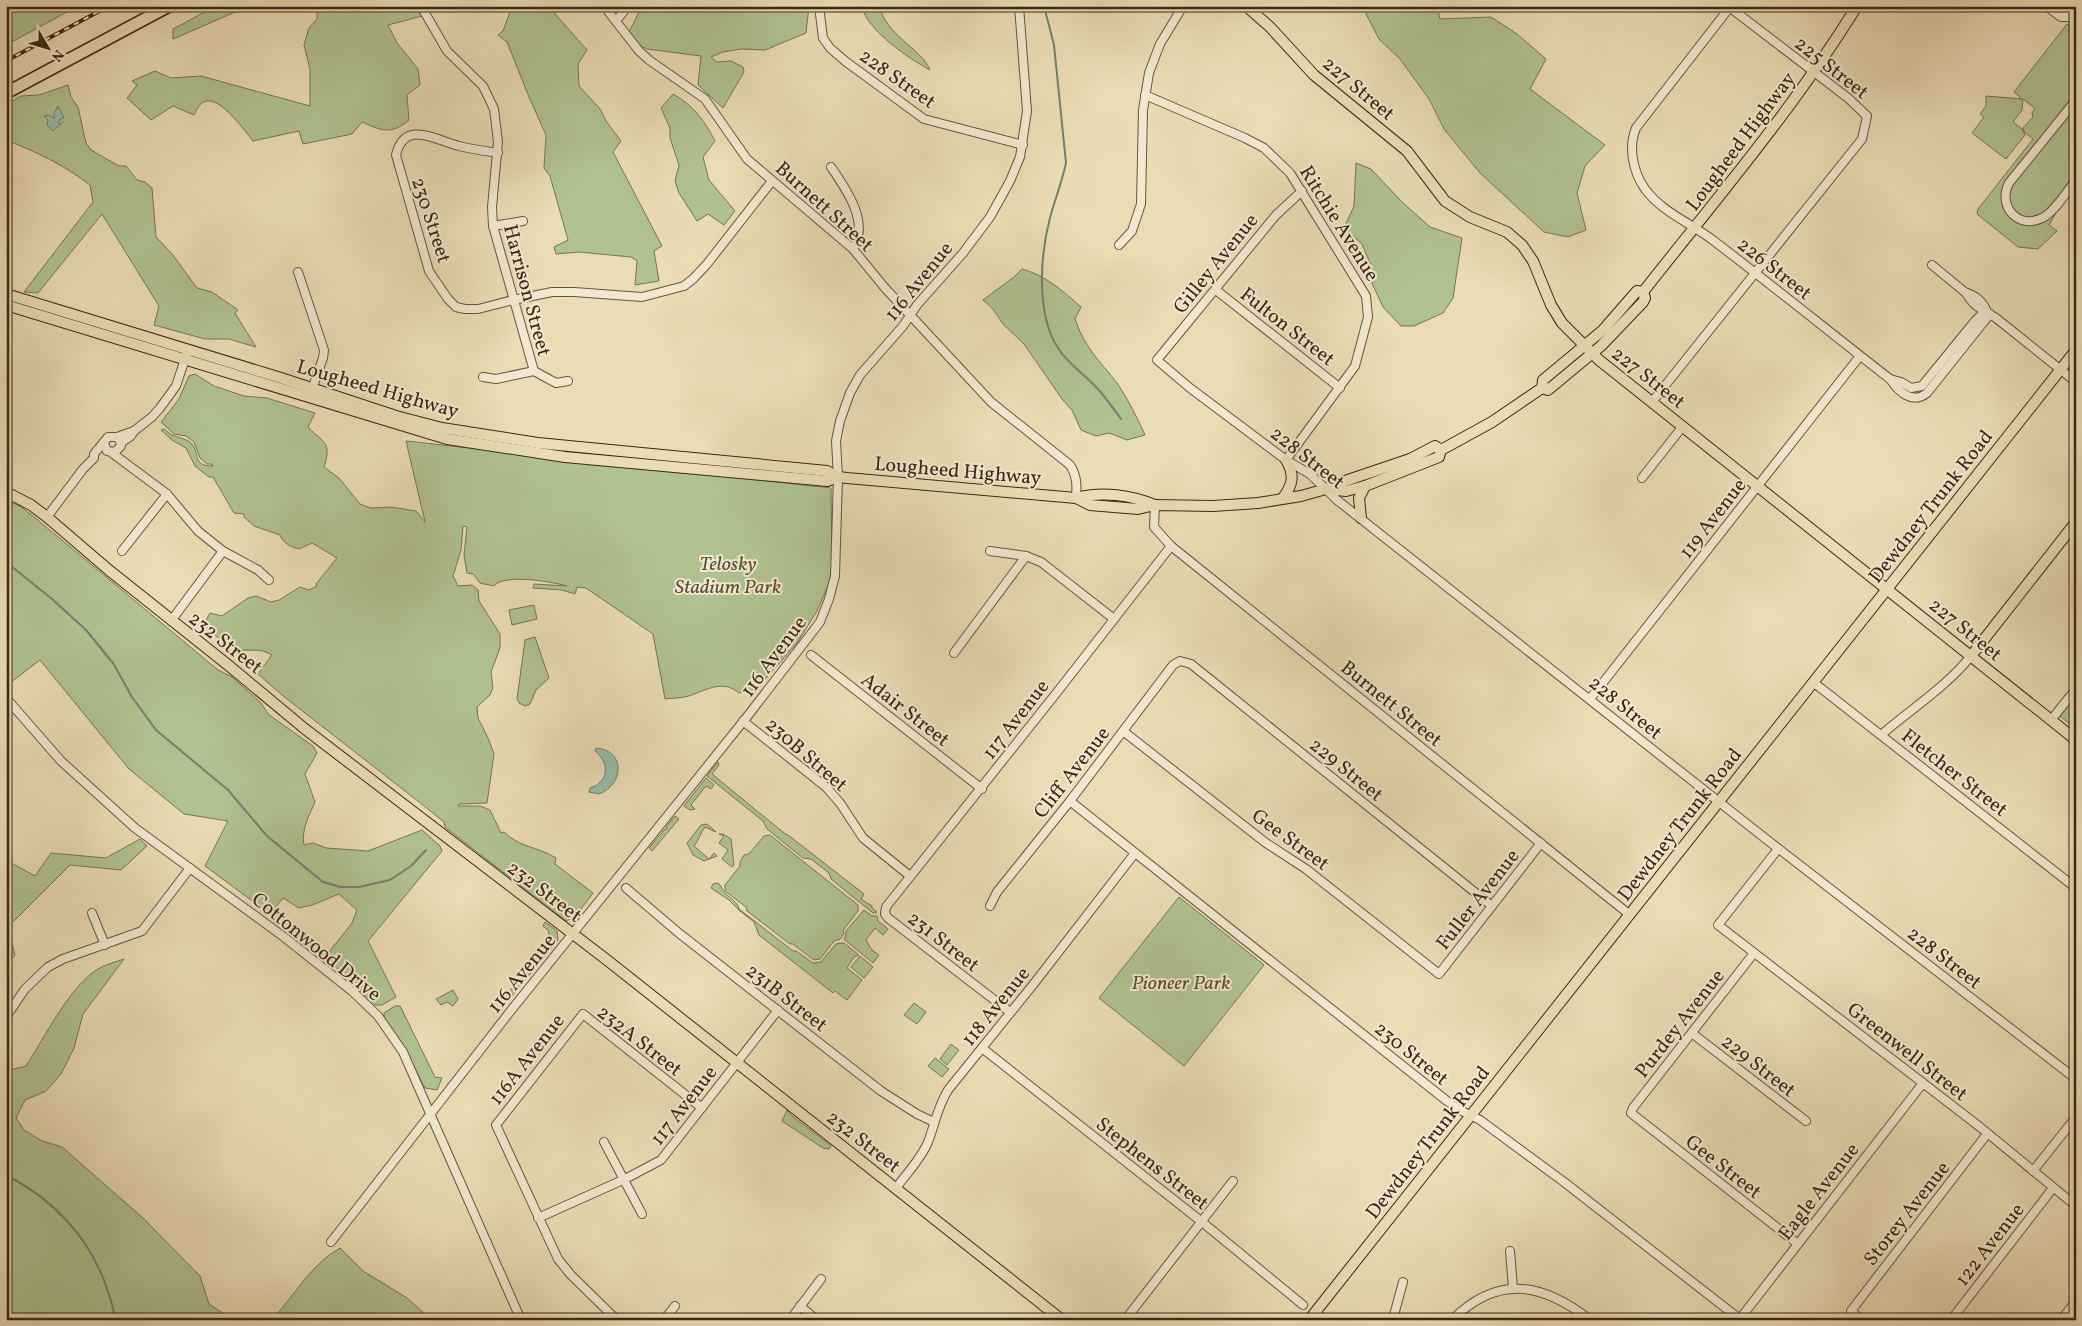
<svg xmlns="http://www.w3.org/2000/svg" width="2082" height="1326" font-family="Vollkorn,serif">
<rect width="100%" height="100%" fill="#eadcb5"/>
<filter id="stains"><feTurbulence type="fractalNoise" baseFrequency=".004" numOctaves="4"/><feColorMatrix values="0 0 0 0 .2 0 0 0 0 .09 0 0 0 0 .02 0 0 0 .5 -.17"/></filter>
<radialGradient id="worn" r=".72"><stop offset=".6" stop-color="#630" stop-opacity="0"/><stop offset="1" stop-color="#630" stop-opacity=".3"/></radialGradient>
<g fill="#b0c292" stroke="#767454">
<polygon points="6,6 78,6 6,45"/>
<polygon points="216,6 249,6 173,39 173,29"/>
<path d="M 317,6 L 415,6 L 422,16 L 388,25 L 397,43 L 418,69 L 420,85 L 407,95 L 409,120 C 391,135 382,131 362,122 L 352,134 L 303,144 L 299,131 L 253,141 C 245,131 221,98 207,101 C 200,102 197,109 194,115 L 173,106 L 151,120 L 127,98 L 137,85 L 132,81 L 155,71 L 171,78 L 201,76 L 310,106 L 310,69 L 304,45 L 309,28 L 317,19 Z"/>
<polygon points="512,6 548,6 587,50 578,64 579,86 600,109 606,121 621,141 613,152 662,246 654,251 659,281 635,285 637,261 631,257 579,252 556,254 554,247 568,240 550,176 544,168 546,135 529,97 507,42 498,35 503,31"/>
<polygon points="642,6 809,6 806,33 765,50 741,49 723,52 711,57 717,62 731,61 743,67 744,72 723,108 698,85 701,56 647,49 637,44 629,32"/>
<path d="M 862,6 L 880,6 C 884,34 921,48 930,70 C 910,59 866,30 862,6 Z"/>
<polygon points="1362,6 1437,6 1440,19 1491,17 1517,34 1546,59 1530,89 1605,145 1585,166 1577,193 1586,230 1568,237 1544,232 1480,173 1444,129 1429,99 1400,59 1379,39"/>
<polygon points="2067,24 2076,30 2076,191 2062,202 2049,225 2057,231 2038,249 2018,247 1977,214 1978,209 2033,139 2024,132 2023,128 2033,117 2032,113 2035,108 2023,99 2022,110 2013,122 2022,129 2025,135 2006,159 1972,133 1984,117 1980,114 1986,106 1986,96 2022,99 2014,92"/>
<path d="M 68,85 L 71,97 L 78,107 L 86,143 L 91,150 L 119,166 L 126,166 L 137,180 L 145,182 L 152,188 L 156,237 L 172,254 L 197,288 L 212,292 L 238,310 L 235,313 L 256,347 L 229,339 L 205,339 L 154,325 L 159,306 L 102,214 L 38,293 L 24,292 L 93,202 L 90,185 C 64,165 37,152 6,140 L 6,105 L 21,96 L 39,95 Z"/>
<path d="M 673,94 C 694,106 704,120 715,141 L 703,157 L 709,180 L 735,211 L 724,225 L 708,214 L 697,221 L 679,193 L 675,181 L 679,165 L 670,138 L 670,128 L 661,108 Z"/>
<polygon points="1356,163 1371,169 1401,201 1430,227 1462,238 1453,298 1443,313 1414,326 1401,326 1383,307 1371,281 1370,263 1362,244 1344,228 1354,206"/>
<path d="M 1022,269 C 1045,275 1063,291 1081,307 L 1075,319 C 1084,347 1100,361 1117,383 C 1128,399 1137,417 1145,435 L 1127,440 L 1109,433 L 1096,436 L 1081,430 L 1072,410 L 1062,399 L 1024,344 L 1003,324 L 993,309 L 983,300 L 1014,277 Z"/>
<path d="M 195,374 L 214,386 L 244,396 L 267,398 L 315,413 L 308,427 C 324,444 332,441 324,467 L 339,478 L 360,504 L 371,508 L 391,507 L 416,511 L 425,522 L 406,441 L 831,488 L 832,562 L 830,581 L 817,611 L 797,643 L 753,693 L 744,691 L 739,693 C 723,679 706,690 689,696 C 682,698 673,698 665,699 L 653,634 L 586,588 L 577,587 L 575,594 L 562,590 L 533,588 L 534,584 L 567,586 C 552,582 505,573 494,586 L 480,583 L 473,574 L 467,573 L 464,555 L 467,527 L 463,526 L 461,550 L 453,576 L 458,586 L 472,585 L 478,590 L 479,601 L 500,634 L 500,648 L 491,672 L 493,688 L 490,695 L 477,707 L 478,718 L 488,738 L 494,754 L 487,803 L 459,804 L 458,806 L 480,806 L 490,810 L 501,833 L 504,832 C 520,848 537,846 556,858 L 555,864 L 593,893 L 575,917 L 566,921 L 445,827 L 444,822 L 428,809 L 282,695 L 258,674 L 272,655 C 260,648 255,651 242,650 C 225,648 216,635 204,624 L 210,613 L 222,616 L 248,598 L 256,596 L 271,602 L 279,600 L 300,587 L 309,590 L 317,586 L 316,584 L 337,558 L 312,543 L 299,549 C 291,547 284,544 280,535 L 254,526 L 244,517 L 244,514 L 234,513 L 213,477 L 209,477 L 195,466 L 186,448 L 172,440 L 161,430 L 164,429 C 174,439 185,437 191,443 C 201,454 191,466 213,466 L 212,464 L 207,464 L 200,458 L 194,442 L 186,436 L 174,434 L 161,422 L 179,399 L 189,376 Z"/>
<path d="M 6,500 L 20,506 L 39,521 L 218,670 L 232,677 L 260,702 L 269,715 L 313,746 L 317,753 L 305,774 L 315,802 C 309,816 301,830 304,845 L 313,843 L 326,848 L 368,851 L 422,830 L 440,846 L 442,851 L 368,941 L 396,997 L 382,1005 L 375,1005 L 325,957 L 352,923 L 357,910 L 339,894 L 312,905 L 299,908 L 283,898 L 270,914 L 205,866 L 228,821 L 184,814 L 129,769 L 40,660 L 6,686 Z"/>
<polygon points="534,605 537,619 512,625 509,610"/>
<polygon points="535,637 549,678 536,690 530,704 525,706 519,703 517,699 525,640"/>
<polygon points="2076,693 2076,729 2060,716"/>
<polygon points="718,762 719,765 712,774 784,833 788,835 864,894 861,899 872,906 872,908 877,912 873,913 831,879 829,873 811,859 803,858 767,829 763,821 707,776"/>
<polygon points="706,778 714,785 711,789 706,786 691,805 695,809 690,810 684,806"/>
<polygon points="675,816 679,819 652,851 649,848 665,829 667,829 666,827"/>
<path d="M 707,824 L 716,832 L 705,827 C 700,833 699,840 694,846 L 709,859 L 714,853 L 717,856 L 704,861 L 693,855 L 687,843 L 701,825 Z"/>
<polygon points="719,834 723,834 731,839 734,865 732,867 722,859 728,850 719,843 724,836"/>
<polygon points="770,835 858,905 858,911 843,930 844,934 840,939 834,941 820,959 814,960 793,944 790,944 747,911 746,907 725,891 725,885 740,866 740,862 744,855 749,854 764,836"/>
<polygon points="140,839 147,846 121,870 70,865 8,927 15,955 6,966 6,860 35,876 51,853 106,858"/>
<path d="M 718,883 L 721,886 C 724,897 737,899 739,909 L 793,951 L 796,951 L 813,963 L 821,962 L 836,944 L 844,943 L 859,955 L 854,957 L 847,968 L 862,980 L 847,1000 L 835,991 L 833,993 L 759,935 L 754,922 L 740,911 L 729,900 L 711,888 L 713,884 Z"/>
<polygon points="1179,897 1264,965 1184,1066 1099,998"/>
<polygon points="864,910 872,916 877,916 878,921 888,929 883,935 875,928 866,940 872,950 879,955 873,963 844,939 846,935 846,931"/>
<polygon points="545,922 557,931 558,940 507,1002 503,1000 550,939 548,930 543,926"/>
<polygon points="860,956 873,967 864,978 851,967"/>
<path d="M 124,959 L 83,1014 L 74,1048 L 61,1074 L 46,1091 L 25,1100 L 16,1118 L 24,1130 L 42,1141 L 62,1147 L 143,1218 L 200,1276 L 209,1304 L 233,1320 L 6,1320 L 6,1071 L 26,1066 C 45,1037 69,987 98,969 C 106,964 116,962 124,959 Z"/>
<polygon points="453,990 458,999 453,1006 447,1002 441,1005 436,999"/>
<polygon points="914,1003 926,1012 917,1024 904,1015"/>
<polygon points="395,1006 400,1006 435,1077 442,1078 437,1090 425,1088 404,1048 384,1017 384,1013"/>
<polygon points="951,1044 959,1050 947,1065 940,1059"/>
<polygon points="935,1058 949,1069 942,1077 928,1066"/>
<polygon points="787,1110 791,1115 831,1146 829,1149 823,1148 782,1121"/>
<path d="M 340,1248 L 363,1271 L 407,1298 L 424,1313 L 423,1320 L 272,1320 C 295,1295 310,1265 340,1248 Z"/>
</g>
<g fill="#98bcaa" stroke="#73806f">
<polygon points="58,106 64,118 60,119 58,123 61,124 64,121 53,131 47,125 48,120 44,116 49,115 54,119 54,113"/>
<path d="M 596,748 C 625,750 625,784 599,794 L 589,792 L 590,788 C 609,782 610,763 595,751 Z"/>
</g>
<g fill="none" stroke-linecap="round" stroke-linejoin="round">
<g stroke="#73806f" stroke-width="2">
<path d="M 1044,6 L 1054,45 L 1066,163 C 1062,182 1055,199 1050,218 C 1040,255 1036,315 1058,348 C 1067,363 1083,373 1095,386 C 1105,396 1113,408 1121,419"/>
<polyline points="6,562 52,599 86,630 113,663 132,697 156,730 228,790 267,836 323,882 341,887 359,887 390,880 411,866 426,850"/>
<path d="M 6,1175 C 53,1199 89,1237 106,1286 C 110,1297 114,1308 115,1320"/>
</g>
<defs>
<g id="minor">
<polyline points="421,6 447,51 483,86 494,109 498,142 492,207 493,226 534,371 556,383 568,381"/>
<path d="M 604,6 L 639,51 L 649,60 L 705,99 L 747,159 L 853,249 L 885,288 L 991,402 L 1070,465 C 1077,476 1077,485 1076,498"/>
<polyline points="819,6 823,38 830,48 845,61 924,119 1023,145"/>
<polyline points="2046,6 2061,17 2069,17"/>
<path d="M 2063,6 C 2069,11 2069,17 2076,22"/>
<path d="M 1730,7 L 1636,128 C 1628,147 1633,172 1645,189 C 1663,213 1691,223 1714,241 C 1773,286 1831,333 1890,379 C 1898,391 1912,405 1927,393 L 1990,314"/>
<polyline points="616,21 628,6"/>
<polyline points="1145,95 1245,138 1264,148 1290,173 1366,296 1368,317 1355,366 1286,460"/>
<path d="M 2076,100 L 2009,183 C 1997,206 2018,230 2042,218 C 2054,213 2067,191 2076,180"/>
<path d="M 498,153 C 485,151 471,149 459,146 C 435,140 405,119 396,155 L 429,271 L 448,299 L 456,307 L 465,309 L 478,309 L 513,300 L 552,292 L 574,292 L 642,297 L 684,286 L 693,279 L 707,264 L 772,181"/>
<path d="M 831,167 C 846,189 870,222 853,249"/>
<polyline points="1302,191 1276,215 1157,360 1190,388 1286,460 1310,474 1337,500 1766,839 2076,1079"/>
<polyline points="493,226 523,221"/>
<polyline points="1119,245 1132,231 1141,204 1143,110 1149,73 1160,44 1183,6"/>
<path d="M 1932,265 L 1966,293 C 1975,295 1983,302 1986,310"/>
<polyline points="298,272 324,350 323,358 311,392"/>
<polyline points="1216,290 1340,388"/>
<path d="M 1966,293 C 1974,307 1983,310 1996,318 L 2076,382"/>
<polyline points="483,377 496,379 534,371"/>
<polyline points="1890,379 1901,382 1911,388 1922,386 1975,321 1986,310"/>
<polyline points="1652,402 1862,139 1867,116 1848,98 1728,6"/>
<polyline points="104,443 107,451 115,452 121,446 120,441 117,437"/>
<polyline points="121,443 131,436 134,431"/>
<polyline points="112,453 167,494 198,531 223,551 258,570 269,580"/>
<polyline points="1642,478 1683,426"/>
<polyline points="1155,505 1154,527 1171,546 1630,915"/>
<polyline points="47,517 83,469 94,458 94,454 108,437 117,437 134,431 152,417 160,408 176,386 186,356"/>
<polyline points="122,551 167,494"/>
<polyline points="990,551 1026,556 1041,562 1114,619"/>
<polyline points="171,621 223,551"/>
<polyline points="954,653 1026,556"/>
<polyline points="811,655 982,789"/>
<polyline points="1813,682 2076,888"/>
<polyline points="6,698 61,761 135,828 284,937 352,991 378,1016 403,1052 521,1320"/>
<polyline points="1590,699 1860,356"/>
<polyline points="2051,720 2076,689"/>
<polyline points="743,721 826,787 840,803 863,838 910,876"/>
<polyline points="1123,731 1266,843 1306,869 1439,974 1541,843"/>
<path d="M 1881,735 C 1911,709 1946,687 1971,656"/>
<polyline points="1070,801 1447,1101 1460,1110 1480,1120 1564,1182 1741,1320"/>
<polyline points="1778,849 1718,925 1980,1127 2076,1206"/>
<polyline points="626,888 680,934 881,1091 917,1114 934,1122"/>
<polyline points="990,906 997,892 1070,801 1173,665 1180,661 1191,664 1492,906"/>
<polyline points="92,913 105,945"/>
<polyline points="1754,953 1633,1108 1631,1113 1798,1244"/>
<polyline points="1010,1012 888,918 885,914 886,907 1058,691 1171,546"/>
<polyline points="6,1017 25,989 48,967 63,959 142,931 190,868"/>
<polyline points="1693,1034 1806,1121"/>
<polyline points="982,1048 1202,1222 1303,1305"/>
<polyline points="604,1142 642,1214"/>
<polyline points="2033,1171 2076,1117"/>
<path d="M 896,1188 C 907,1173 921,1159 928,1142 C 935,1124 937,1108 948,1090 L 1036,981 L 1135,853"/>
<polyline points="538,1218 625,1179 661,1160 778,1010"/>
<polyline points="331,1242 509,1013 750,713 820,622 829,599 835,576 838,477 836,441 840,421 850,393 860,375 903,326 917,305 963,253 990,217 1010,181 1020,157 1027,111 1019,6"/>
<polyline points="1510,1251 1513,1288"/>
<polyline points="800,1306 817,1320"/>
<polyline points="1315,1312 1324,1320"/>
<polyline points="617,1320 571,1275 558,1259 496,1125 583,1014 702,1108"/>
<polyline points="664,1320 675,1306"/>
<polyline points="790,1320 821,1279"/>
<polyline points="1125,1320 1233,1181"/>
<polyline points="1390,1320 1394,1315 1403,1282"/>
<path d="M 1452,1320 C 1498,1274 1543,1283 1590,1320"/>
<polyline points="1739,1320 1923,1083"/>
<polyline points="1862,1320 1851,1311 1987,1134"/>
<polyline points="1951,1320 2053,1188"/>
<polyline points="2061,1320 2076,1301"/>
</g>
<g id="major">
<polyline points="1246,6 1270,27 1314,75 1407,151 1445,201 1470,217 1507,232 1522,245 1533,261 1551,305 1562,323 1599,360 2076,740"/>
<polyline points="6,294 281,378 396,416 442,428 538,443 827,471 838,477 847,478 1076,498 1090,505 1138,509 1155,505 1213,506 1258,503 1301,496 1326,489 1342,482 1410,459 1435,446 1441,450"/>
<polyline points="6,305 447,439 565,457 827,481 838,477"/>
<path d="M 1542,388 L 1548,390 L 1601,346 L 1643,302 L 1645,298 L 1643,292 C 1717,198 1794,108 1857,6"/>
<polyline points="1327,489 1346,491 1365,486 1439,457 1441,450 1492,422 1542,388 1543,380 1603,330 1637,291 1643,292"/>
<polyline points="6,492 31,505 47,517 110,571 228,665 305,729 607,960 1062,1320"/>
<path d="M 1076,498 C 1102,491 1131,495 1155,505"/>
<path d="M 1283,498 C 1293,484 1295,475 1286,460"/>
<polyline points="1361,518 1359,498 1365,486"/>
<polyline points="1971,656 2076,522"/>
<polyline points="1309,1320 2076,350"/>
</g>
<polyline id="highway" points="6,93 169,6"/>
</defs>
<use href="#minor" stroke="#67543e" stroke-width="10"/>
<use href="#major" stroke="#3b2716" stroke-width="12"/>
<use href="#highway" stroke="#3b2716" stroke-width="14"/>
<use href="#minor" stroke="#f1e8cf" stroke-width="8"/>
<use href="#major" stroke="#eadcb5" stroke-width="10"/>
<use href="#highway" stroke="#eadcb5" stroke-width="11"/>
<defs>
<polyline id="rail" points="6,61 109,6"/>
</defs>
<use href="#rail" stroke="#3b2716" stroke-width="4"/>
<use href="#rail" stroke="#f1e8cf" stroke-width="2" stroke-dasharray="5.5" stroke-linecap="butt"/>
</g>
<g text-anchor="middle" stroke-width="4" stroke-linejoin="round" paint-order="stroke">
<g font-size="20" fill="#3b2716" stroke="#f1e8cf">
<text transform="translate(1832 67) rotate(38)" y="7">225 Street</text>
<text transform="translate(898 78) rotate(35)" y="7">228 Street</text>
<text transform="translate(1359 88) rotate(40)" y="7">227 Street</text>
<text transform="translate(1740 141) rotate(-53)" y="7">Lougheed Highway</text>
<text transform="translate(825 206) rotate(42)" y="7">Burnett Street</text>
<text transform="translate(432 220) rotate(72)" y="7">230 Street</text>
<text transform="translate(1340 223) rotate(58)" y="7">Ritchie Avenue</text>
<text transform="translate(1215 263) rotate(-51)" y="7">Gilley Avenue</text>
<text transform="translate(1775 268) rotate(38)" y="7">226 Street</text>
<text transform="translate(918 281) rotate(-51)" y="7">116 Avenue</text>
<text transform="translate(528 290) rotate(75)" y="7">Harrison Street</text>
<text transform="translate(1288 326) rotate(38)" y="7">Fulton Street</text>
<text transform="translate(1649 377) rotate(38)" y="7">227 Street</text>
<text transform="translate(378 388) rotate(16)" y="7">Lougheed Highway</text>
<text transform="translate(1308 457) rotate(38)" y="7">228 Street</text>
<text transform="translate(958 470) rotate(5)" y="7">Lougheed Highway</text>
<text transform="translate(1930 506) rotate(-52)" y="7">Dewdney Trunk Road</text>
<text transform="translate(1712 518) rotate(-52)" y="7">119 Avenue</text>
<text transform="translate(1966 629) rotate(39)" y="7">227 Street</text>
<text transform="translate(226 642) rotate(38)" y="7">232 Street</text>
<text transform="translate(773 656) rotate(-53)" y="7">116 Avenue</text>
<text transform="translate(1392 703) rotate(39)" y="7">Burnett Street</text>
<text transform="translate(1626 707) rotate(39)" y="7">228 Street</text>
<text transform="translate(906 709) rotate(38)" y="7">Adair Street</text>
<text transform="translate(1015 719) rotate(-52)" y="7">117 Avenue</text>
<text transform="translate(807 754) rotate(41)" y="7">230B Street</text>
<text transform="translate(1347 769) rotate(39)" y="7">229 Street</text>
<text transform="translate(1071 772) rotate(-52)" y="7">Cliff Avenue</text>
<text transform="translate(1955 772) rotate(38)" y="7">Fletcher Street</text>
<text transform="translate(1679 824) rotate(-52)" y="7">Dewdney Trunk Road</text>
<text transform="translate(1291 839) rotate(36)" y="7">Gee Street</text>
<text transform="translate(545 891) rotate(37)" y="7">232 Street</text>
<text transform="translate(1477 899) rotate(-52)" y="7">Fuller Avenue</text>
<text transform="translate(944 941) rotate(38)" y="7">231 Street</text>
<text transform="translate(317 946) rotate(39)" y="7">Cottonwood Drive</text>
<text transform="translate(1945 957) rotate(38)" y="7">228 Street</text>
<text transform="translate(521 973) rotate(-51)" y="7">116 Avenue</text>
<text transform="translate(787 997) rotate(38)" y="7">231B Street</text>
<text transform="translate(995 1006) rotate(-51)" y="7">118 Avenue</text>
<text transform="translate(1679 1023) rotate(-52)" y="7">Purdey Avenue</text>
<text transform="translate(640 1040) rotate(38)" y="7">232A Street</text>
<text transform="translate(1908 1051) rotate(38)" y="7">Greenwell Street</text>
<text transform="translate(1412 1053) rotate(39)" y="7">230 Street</text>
<text transform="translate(526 1059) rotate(-52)" y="7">116A Avenue</text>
<text transform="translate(1759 1065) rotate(38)" y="7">229 Street</text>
<text transform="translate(683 1105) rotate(-52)" y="7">117 Avenue</text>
<text transform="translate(864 1141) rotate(38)" y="7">232 Street</text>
<text transform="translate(1427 1142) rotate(-52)" y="7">Dewdney Trunk Road</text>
<text transform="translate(1153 1163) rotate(38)" y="7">Stephens Street</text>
<text transform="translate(1724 1166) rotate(38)" y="7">Gee Street</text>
<text transform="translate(1818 1191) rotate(-52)" y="7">Eagle Avenue</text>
<text transform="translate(1906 1213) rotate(-52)" y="7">Storey Avenue</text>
<text transform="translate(1989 1244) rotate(-52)" y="7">122 Avenue</text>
</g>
<g font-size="20" font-style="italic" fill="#584e35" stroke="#f1e8cf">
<text x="728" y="570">Telosky<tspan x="728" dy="23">Stadium Park</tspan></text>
<text x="1181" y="989">Pioneer Park</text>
</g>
</g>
<rect width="2082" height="1326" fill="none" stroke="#eadcb5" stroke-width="25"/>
<rect x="8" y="8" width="2067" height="1311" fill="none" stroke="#3b2716" stroke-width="2.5"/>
<rect x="12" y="12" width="2057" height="1301" fill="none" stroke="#3b2716"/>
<g transform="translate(48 48) rotate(128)" stroke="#f1e8cf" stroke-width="4" paint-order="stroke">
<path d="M0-4L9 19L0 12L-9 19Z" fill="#3b2716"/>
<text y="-8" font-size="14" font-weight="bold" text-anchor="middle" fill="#3b2716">N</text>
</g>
<rect width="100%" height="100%" filter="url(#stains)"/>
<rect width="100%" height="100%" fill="url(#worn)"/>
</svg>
